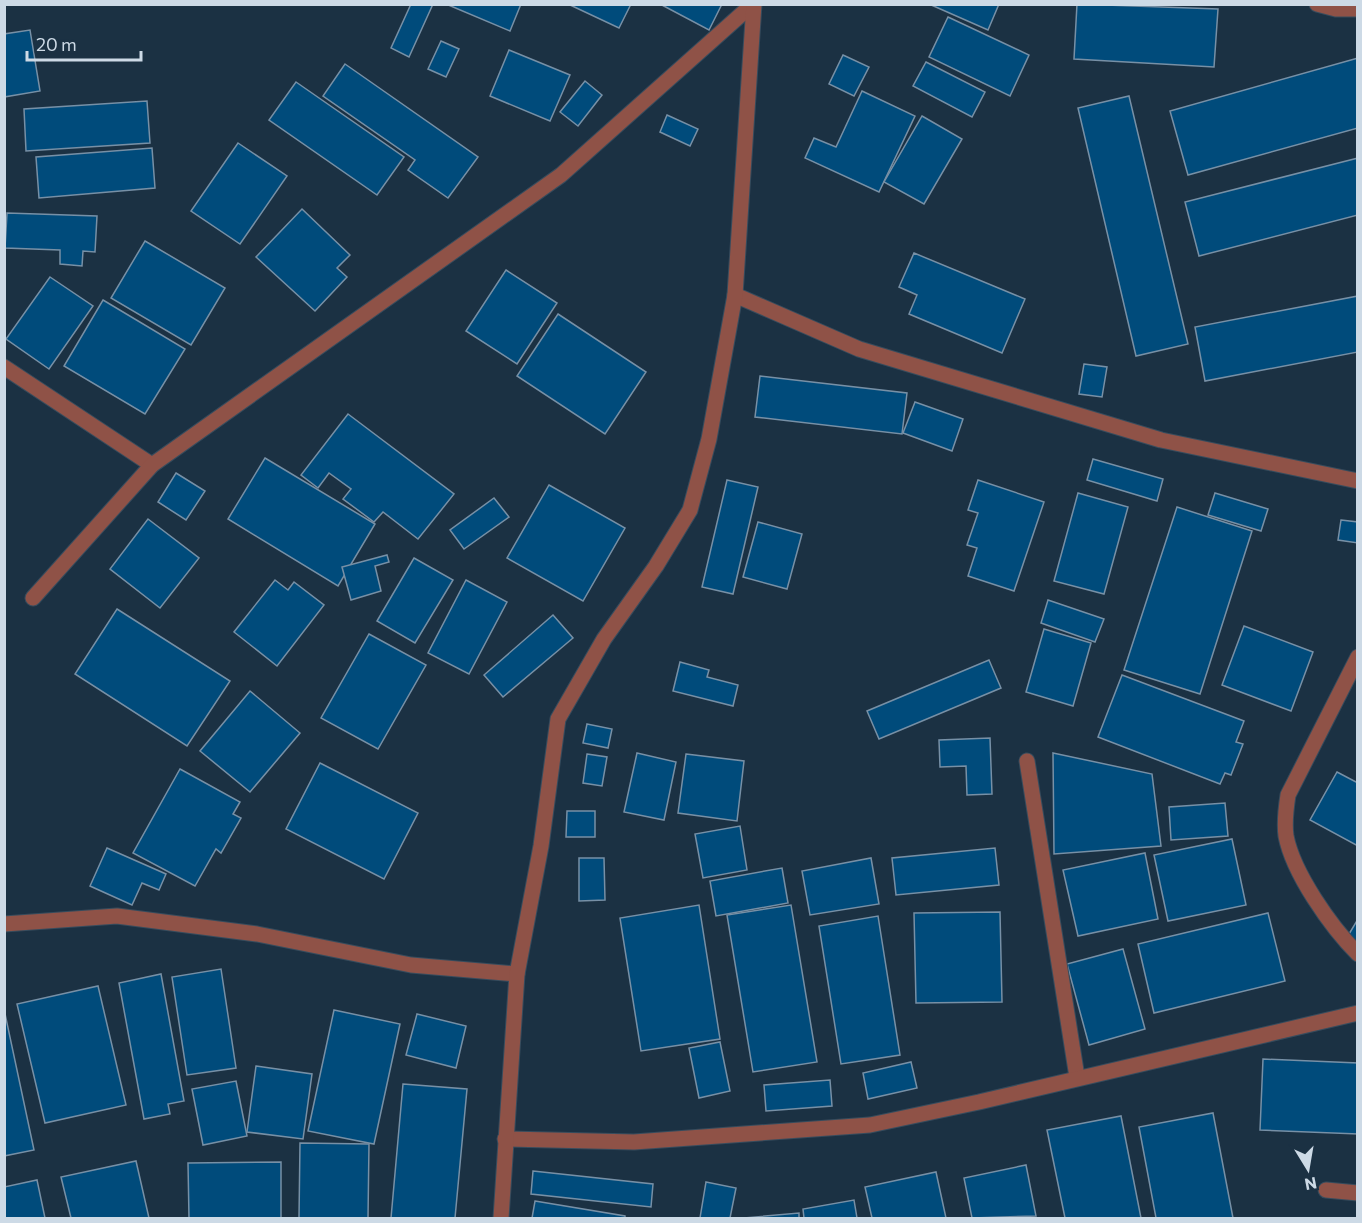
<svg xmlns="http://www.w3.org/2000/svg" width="1362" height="1223" font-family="Commissioner,sans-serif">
<rect width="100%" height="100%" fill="#1b3143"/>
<g fill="#004b7b" stroke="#7790a6" stroke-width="1.5">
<polygon points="411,4 433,4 409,57 391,48"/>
<polygon points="446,4 521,4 510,31"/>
<polygon points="568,4 631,4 619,28"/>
<polygon points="660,4 722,4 709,30"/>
<polygon points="929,4 999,4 988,30"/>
<polygon points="1077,4 1218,9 1214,67 1074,59"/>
<polygon points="948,17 1029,55 1010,96 929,57"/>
<polygon points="30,30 40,91 4,97 4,34"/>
<polygon points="441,41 459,49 446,77 428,69"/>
<polygon points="509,50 570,75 550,121 490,96"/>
<polygon points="843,55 869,67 854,96 829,84"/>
<polygon points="1358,58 1358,128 1188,175 1170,111"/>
<polygon points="926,62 985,92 972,117 913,86"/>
<polygon points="345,64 478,157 448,198 408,170 415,160 323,96"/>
<polygon points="585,81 602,95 578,126 560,112"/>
<polygon points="296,82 404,157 377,195 269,120"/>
<polygon points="862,91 915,116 879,192 805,158 814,138 836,147"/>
<polygon points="1129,96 1188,344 1136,356 1078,108"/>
<polygon points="147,101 150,143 26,151 24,109"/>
<polygon points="667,115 698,129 690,146 660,132"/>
<polygon points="922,116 962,139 924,204 884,182"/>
<polygon points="238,143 287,176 240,244 191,211"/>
<polygon points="152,148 155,188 39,198 36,157"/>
<polygon points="1358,158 1358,215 1199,256 1185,202"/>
<polygon points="302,209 350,255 337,268 347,277 315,311 256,257"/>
<polygon points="7,213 97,216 95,252 83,251 82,266 60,264 60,250 5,248"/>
<polygon points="145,241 225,288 191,345 111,298"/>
<polygon points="914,253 1025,299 1002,353 909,314 917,295 899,287"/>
<polygon points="506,270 557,303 517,364 466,331"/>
<polygon points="50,277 93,306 49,369 6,339"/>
<polygon points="1358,296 1358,352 1205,381 1195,327"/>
<polygon points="103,300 185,349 145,414 64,366"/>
<polygon points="558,314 646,372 605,434 517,376"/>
<polygon points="1084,364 1107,367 1102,397 1079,394"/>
<polygon points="760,376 907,393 902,434 755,417"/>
<polygon points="915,402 963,419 952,451 903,433"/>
<polygon points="348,414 454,494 418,539 383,512 374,522 343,499 351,489 329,473 318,488 301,475"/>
<polygon points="265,458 375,524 338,586 228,519"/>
<polygon points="1093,459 1163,479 1157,501 1087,480"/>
<polygon points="176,473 205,491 186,520 158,502"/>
<polygon points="727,480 758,487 733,594 702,587"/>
<polygon points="978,480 1044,502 1014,591 968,576 977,548 967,545 978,513 968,510"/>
<polygon points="549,485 625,528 583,601 507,558"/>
<polygon points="1078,493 1128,507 1104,594 1054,581"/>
<polygon points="1215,493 1268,509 1261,531 1208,515"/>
<polygon points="494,498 509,517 464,549 450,530"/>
<polygon points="1177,507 1252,531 1200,694 1124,670"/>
<polygon points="148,519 199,558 160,608 110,569"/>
<polygon points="1341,520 1358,522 1358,543 1338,540"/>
<polygon points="758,522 802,534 787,589 743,577"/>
<polygon points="387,555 389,562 375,566 381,591 351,600 342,567"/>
<polygon points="414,558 453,580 415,643 377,621"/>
<polygon points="275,580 288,590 294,582 324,605 277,666 234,632"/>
<polygon points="466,580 507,602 469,674 428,653"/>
<polygon points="1048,600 1104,619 1095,642 1041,623"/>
<polygon points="117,609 230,681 187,746 75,674"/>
<polygon points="553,615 573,638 503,697 484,675"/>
<polygon points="1244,626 1313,652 1291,711 1222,685"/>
<polygon points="1044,629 1091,643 1073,706 1026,692"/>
<polygon points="369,634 426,665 378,749 321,718"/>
<polygon points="989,660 1001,688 879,739 867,711"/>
<polygon points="680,662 709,670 707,677 738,685 733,706 673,691"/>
<polygon points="1122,675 1244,721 1236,742 1243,744 1231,775 1225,773 1220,784 1098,737"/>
<polygon points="250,691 300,733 250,792 200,751"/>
<polygon points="587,724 612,729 608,748 583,743"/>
<polygon points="990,738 992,794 967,795 966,766 940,767 939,740"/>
<polygon points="637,753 676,762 664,820 624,812"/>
<polygon points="1053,753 1152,774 1161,846 1054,854"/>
<polygon points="587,754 607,757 602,786 583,783"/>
<polygon points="686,754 744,761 737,821 678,813"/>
<polygon points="320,763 418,813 384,879 286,829"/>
<polygon points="180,769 240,802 233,814 241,818 221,853 216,849 195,886 133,853"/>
<polygon points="1337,772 1358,783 1358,846 1310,820"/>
<polygon points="1225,803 1228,836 1171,840 1169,807"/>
<polygon points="567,811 595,811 595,837 566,837"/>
<polygon points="740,826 747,870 703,878 695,834"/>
<polygon points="1232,839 1246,905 1168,921 1154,855"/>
<polygon points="107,848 166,874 159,890 142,883 132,905 90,886"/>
<polygon points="995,848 999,885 896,895 892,858"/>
<polygon points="1145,853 1158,919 1078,936 1063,870"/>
<polygon points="579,858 604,858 605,900 579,901"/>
<polygon points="871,858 879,904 810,915 802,871"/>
<polygon points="782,868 788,903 716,916 710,881"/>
<polygon points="699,905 720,1039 641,1051 620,918"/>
<polygon points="791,905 817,1062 753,1072 727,915"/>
<polygon points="1000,912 1002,1002 916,1003 914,913"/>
<polygon points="1268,913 1285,981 1154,1013 1138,944"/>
<polygon points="878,916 900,1055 841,1064 819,926"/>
<polygon points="1358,919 1358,946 1346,939"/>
<polygon points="1123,949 1145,1029 1089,1045 1067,964"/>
<polygon points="221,969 236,1068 187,1075 172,977"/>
<polygon points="161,974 184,1101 168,1104 170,1114 144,1119 119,983"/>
<polygon points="98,986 126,1105 45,1123 17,1004"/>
<polygon points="4,1009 34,1150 4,1156"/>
<polygon points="334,1010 400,1024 374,1144 308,1131"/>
<polygon points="417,1014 466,1026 456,1068 406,1055"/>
<polygon points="720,1042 730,1091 699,1098 689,1048"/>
<polygon points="1263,1059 1358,1063 1358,1134 1260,1130"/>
<polygon points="911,1062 917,1088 868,1099 863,1073"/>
<polygon points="256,1066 312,1074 303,1139 247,1132"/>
<polygon points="830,1080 832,1106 766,1111 764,1085"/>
<polygon points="236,1081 247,1136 203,1145 192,1089"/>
<polygon points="403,1084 467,1089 455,1218 391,1218"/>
<polygon points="1213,1113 1233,1218 1156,1218 1139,1127"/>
<polygon points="1121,1116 1141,1218 1065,1218 1047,1130"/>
<polygon points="300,1143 369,1144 368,1218 299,1218"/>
<polygon points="136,1161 149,1218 71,1218 61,1177"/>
<polygon points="281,1162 281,1218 189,1218 188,1163"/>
<polygon points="1026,1165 1036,1216 972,1218 964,1178"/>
<polygon points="533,1171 653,1184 651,1207 531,1194"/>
<polygon points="936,1172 946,1218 872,1218 865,1187"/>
<polygon points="37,1180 45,1218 4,1218 4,1187"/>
<polygon points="706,1182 736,1188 730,1218 700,1218"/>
<polygon points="854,1200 857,1218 804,1218 803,1209"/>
<polygon points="535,1201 625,1216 625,1218 532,1218"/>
<polygon points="799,1213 799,1218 744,1218"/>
</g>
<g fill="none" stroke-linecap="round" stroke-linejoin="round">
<defs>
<polyline id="lane" points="1317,4 1336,9 1358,9"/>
<g id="street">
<polyline points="735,295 859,349 1161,440 1358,481"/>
<polyline points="4,367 152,465"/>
<polyline points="33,598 152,465 561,175 753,4"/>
<path d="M 1358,657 L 1288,795 C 1286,808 1284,822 1286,836 C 1293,873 1331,927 1358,954"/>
<polyline points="1027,761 1077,1077"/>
<polyline points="4,924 117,916 257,934 411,965 517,974"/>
<polyline points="505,1139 634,1142 870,1125 979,1102 1358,1013"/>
<polyline points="1326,1190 1358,1193"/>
<polyline points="501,1218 517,974 541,846 558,719 604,639 656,566 690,510 709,439 735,295 754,4"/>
</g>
</defs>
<use href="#lane" stroke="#374c5d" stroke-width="17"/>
<use href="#street" stroke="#374c5d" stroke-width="17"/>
<use href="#lane" stroke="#8f5247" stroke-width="15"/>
<use href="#street" stroke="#8f5247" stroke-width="15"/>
</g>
<rect width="1362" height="1223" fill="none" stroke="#cddae6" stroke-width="12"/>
<g transform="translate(1308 1169) rotate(169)" stroke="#1b3143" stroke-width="4.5" paint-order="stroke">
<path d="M0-4.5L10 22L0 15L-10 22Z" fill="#cddae6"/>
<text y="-9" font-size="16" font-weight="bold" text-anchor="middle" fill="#cddae6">N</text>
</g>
<path d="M27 51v9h114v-9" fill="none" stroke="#cddae6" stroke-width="3"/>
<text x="36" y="51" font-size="18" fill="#cddae6" stroke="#1b3143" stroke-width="4.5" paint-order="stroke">20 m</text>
</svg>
